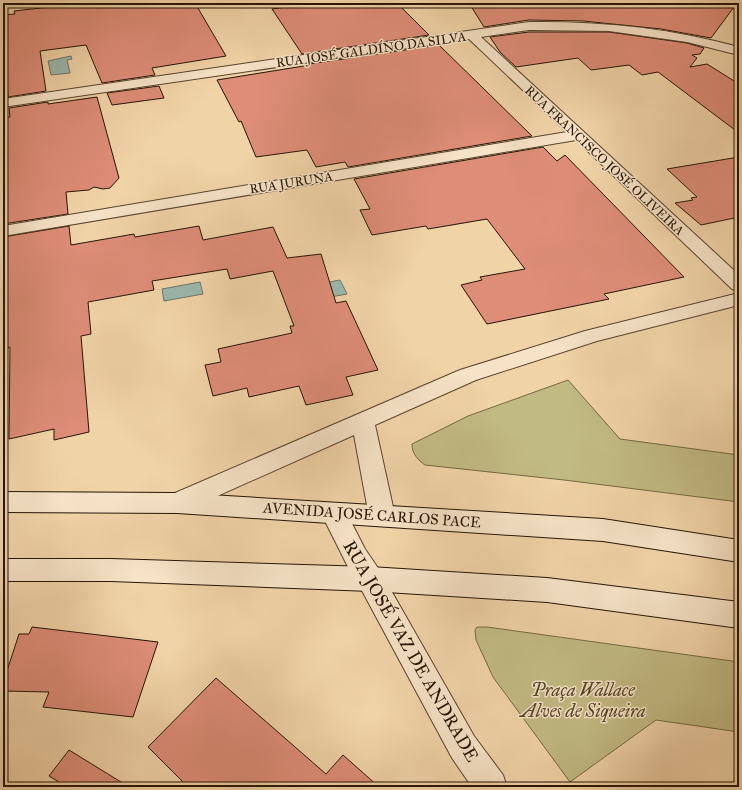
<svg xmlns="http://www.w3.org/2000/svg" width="742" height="790" font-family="'IM FELL Great Primer',serif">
<rect width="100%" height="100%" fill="#f1d3a8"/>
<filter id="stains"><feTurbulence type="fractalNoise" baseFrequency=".005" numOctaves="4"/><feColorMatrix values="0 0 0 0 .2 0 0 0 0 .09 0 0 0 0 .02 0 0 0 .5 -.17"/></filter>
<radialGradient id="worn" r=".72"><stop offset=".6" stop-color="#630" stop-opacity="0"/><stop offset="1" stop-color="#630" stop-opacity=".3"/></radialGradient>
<g fill="#c2ba83" stroke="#746844">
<path d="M 568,380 L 620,439 L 739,455 L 739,502 L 564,480 L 425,465 C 418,460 412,454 412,444 L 468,416 Z"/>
<polygon points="477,627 487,627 739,662 739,732 656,720 570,782 493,677 476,640 475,630"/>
</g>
<g fill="#9bb7ad" stroke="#6c766a">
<polygon points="71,56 72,59 67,60 70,73 51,75 48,61"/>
<polygon points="340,280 347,294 314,300 308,286"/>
<polygon points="200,282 203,294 164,301 162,289"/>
</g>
<g fill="#de8d78" stroke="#251505">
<polygon points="86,3 195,3 226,56 152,68 155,75 102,83 86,45 40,51 46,91 8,97 3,15 15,14 14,11"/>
<polygon points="314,3 397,3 429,35 302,54 272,9"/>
<polygon points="469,3 711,3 734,7 711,38 661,29 583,21 529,20 484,27"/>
<polygon points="529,32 609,32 687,43 704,48 700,54 692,55 697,58 690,67 707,64 739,84 739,133 658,72 642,75 629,65 591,70 578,58 516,67 500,52 490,37"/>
<polygon points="439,45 532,136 348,167 345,162 316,167 307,150 256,157 241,121 239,122 217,80 310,65 309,64"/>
<polygon points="159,86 164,98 112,105 107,93"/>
<polygon points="97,97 119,178 110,188 103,189 94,187 89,190 66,192 68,214 3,224 3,118 10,117 9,108 48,102 48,104"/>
<polygon points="543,147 557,161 565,155 684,277 604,294 609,299 487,324 461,285 482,280 480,277 525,269 487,219 428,229 426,226 372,235 360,210 370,209 354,179"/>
<polygon points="739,157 739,217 701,225 675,203 693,200 691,198 697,197 667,169"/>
<polygon points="69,226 71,245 134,234 135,237 199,226 203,240 273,227 287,258 321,254 336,303 346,301 378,370 346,377 353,395 306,405 299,386 249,397 247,388 213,396 205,365 221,362 218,349 292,333 290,326 294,326 273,271 230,279 227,269 152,281 154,290 88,302 91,334 81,336 89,432 54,440 54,429 9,439 10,347 3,351 3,237"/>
<polygon points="32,627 158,642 133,717 43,707 49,692 3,691 3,683 19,634 29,634"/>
<polygon points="216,678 326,774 343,755 379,787 188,787 148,747"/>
<polygon points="69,750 129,787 67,787 49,776"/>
</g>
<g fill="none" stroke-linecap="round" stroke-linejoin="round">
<defs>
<g id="minor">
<path d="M 529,22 C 601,21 670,28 739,47 L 739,55 L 687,42 L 609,31 L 529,30 L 481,37 L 739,275 L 739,291 L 732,289 L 576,140 L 3,236 L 3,226 L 567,132 L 469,39 L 3,107 L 3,99 Z"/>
<polygon points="739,293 739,305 597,341 476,380 375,425 395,516 391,523 382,526 373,523 369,516 354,435 186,510 177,513 168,510 165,503 168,496 460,370 585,331"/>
<polygon points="334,503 343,506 365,549 380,571 474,736 503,775 507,787 472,787 452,758 360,587 347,565 321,513 325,506"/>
</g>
<g id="secondary">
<polygon points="3,492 177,493 603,519 739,540 739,562 603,541 177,513 3,512"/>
<polygon points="3,559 111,559 370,567 547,578 739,602 739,628 547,602 370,591 111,581 3,581"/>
</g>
</defs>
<use href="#minor" stroke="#58442e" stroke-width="2"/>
<use href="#secondary" stroke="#251505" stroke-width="2"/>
<use href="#minor" fill="#f6e2c6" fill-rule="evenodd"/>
<use href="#secondary" fill="#f6e2c6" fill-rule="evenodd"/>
</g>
<g text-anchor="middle" stroke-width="3" stroke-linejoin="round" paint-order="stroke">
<g font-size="13" fill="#251505" stroke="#f6e2c6">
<text transform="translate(371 49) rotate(-8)" y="5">RUA JOSÉ GALDÍNO DA SILVA</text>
<text transform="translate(605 160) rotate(43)" y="5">RUA FRANCISCO JOSÉ OLIVEIRA</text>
<text transform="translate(291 182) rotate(-9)" y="5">RUA JURUNA</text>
</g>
<g font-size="15" fill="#251505" stroke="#f6e2c6">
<text transform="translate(372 515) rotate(4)" y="5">AVENIDA JOSÉ CARLOS PACE</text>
</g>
<g font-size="18" fill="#251505" stroke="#f6e2c6">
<text transform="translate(411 651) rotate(60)" y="6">RUA JOSÉ VAZ DE ANDRADE</text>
</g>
<g font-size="18" font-style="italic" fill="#54472b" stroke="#f6e2c6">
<text x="583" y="696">Praça Wallace<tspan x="583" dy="21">Alves de Siqueira</tspan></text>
</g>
</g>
<rect width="742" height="790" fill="none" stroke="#f1d3a8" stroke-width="16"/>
<rect x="4" y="4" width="734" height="782" fill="none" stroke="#251505" stroke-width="2"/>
<rect x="8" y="8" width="726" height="774" fill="none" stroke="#251505"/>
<rect width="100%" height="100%" filter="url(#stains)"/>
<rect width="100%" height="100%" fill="url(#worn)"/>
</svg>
